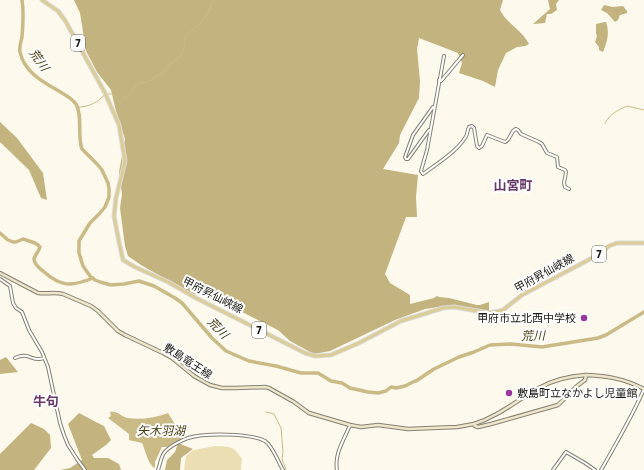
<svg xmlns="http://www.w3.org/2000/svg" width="644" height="470" font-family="Poppins,'Noto Sans JP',sans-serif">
<rect width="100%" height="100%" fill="#fdf9ec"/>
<path fill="#ebdeb3" d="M 215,446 C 230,447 233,445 242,459 L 241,470 L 184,470 L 186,456 L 194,450 Z"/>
<g fill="#c3b37e">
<path d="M 74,0 L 503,0 L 500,10 C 507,24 522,30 529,44 L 525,46 L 517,47 L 506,53 L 498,70 L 495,87 L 483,81 L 459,73 L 462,63 L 458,53 L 419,38 L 417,49 L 420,81 L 419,98 L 400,135 L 399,143 L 383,169 L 418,175 L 416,197 L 417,217 L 406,217 L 385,274 L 390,283 L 410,295 L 410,304 L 434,298 L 437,296 L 439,297 L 449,298 L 477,305 L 480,305 L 489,302 L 489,311 L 452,305 L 425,309 L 395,320 L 330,351 L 314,354 L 290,341 L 278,330 L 208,295 L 192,294 L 141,265 L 128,256 L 125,246 L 120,208 L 122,194 L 119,172 L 125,139 L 116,111 L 111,90 L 97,72 L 86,51 L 80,13 Z"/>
<polygon points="548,0 559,0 556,4 557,10 551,14 547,14 545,23 533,24 550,9"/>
<polygon points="604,5 613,7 623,6 627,11 627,13 620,15 618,20 615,22 607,13 601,10"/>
<path d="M 605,22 L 606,22 C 610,33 607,42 603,52 L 599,50 L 599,47 L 595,42 L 597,36 L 596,34 L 596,24 Z"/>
<polygon points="0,122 17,138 43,173 47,200 41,198 29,170 0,142"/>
<polygon points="6,357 18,372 0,374 0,360"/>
<polygon points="79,413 94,421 104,426 111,440 106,445 92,455 94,458 108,458 119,464 121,470 60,470 70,468 82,460 68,424"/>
<polygon points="31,423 44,429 50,435 51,448 34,470 0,470 0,454"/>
<polygon points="178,443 193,449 181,458 180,470 165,470 167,460 175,452"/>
</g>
<path fill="#caba86" d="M 110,412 C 119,411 120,416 127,418 C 141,420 155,418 168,413 L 183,437 L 167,447 L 162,447 L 155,462 L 155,467 L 154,468 C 147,461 146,452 142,443 L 129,440 L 129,434 L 108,418 L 111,416 Z"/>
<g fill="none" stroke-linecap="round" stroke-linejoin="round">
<g stroke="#caba86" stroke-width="1">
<path d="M 108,94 C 114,93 117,97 120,102 L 123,98 C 131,96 133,88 138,83 L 147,82 L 151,80 L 165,71 L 171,63 L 180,57 L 184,48 L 186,36 L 199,24 L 208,14 L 213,0"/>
<path d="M 77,107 C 87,108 99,102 104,95"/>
<path d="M 605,123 C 610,114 618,110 627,106 L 644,110"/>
<polyline points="266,412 274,414 281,428 283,452 282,459 286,470"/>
</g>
<g stroke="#caba86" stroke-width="3.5">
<path d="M 22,0 C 24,12 23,25 22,37 C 21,41 19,47 20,52 C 24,71 41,81 57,90 C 64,94 72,98 76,104 C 83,116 77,136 82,149 L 97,164 L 102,170 L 108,183 L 109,189 L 109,197 L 105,207 L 100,213 L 90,223 L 82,236 L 79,241 L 79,253 L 83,266 L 90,276 L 95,280 L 100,282 L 111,285 L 124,284 L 139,281 L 154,286 L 175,298 L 182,303 L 212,338 L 226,351 L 249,361 L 276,366 L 301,373 L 318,373 L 331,381 L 342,383 L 350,388 L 368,392 L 378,393 L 386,391 L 391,387 L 396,388 L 405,386 L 415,381 L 416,381 L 434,369 L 459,357 L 474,352 L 490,345 L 511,344 L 542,347 L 598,338 L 606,335 L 644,312"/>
<path d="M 0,233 L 8,240 L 13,242 L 16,242 L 23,239 L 35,243 L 38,245 L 40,247 C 39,251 35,255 34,259 C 34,264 39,268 43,271 C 61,287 71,287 93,278"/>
</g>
<defs>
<g id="tertiary">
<path d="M 444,56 L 427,150 L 421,171 L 423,174 C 438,163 455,153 465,138 C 468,135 467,130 469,127 L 472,126 L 474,128 L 477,146 L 479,148 L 482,146 L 487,135 L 505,142 C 511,140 510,131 516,129 L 518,130 L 521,134 L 539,142 L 542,144 L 547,153 L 557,157 L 558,167 L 565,170 L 566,172 L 564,183 L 565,187 L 569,189"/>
<polyline points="439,80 441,81 463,55"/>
<polyline points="430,130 429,130 408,159 406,159 405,157 413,135 433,107 434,108"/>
<polyline points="0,279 10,286 13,303 16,308 22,312 29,330 42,352 48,367 60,423 64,435 68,445 77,459 85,470"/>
<path d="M 15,358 C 30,351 32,363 44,358"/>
<path d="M 158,470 C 160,465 161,457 164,453 C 168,447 182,440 188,438 C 204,433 250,433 265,441 C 273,446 278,462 283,470"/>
<path d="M 337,470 C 334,454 344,440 350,425"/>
<polyline points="553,470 566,452 585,463 595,470"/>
<path d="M 601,470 C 616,444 632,417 644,389"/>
</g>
<g id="secondary">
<path d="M 0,273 L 38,293 C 47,294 55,292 63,294 L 91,306 L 98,311 L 118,331 L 125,335 L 163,353 L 172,358 L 194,376 L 210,385 L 222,388 L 236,388 L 265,387 L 269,388 L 294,402 L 309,413 L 350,425 L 361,427 L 378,425 L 408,429 L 432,428 L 457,427 L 474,424 L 475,426 L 478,427 L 491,424 L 558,405 L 577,386 L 585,380 L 586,375 C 608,376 625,379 644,389"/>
<path d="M 474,424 C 499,416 517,400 539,388 C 553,380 570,376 586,375"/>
</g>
<polyline id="primary" points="42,0 58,11 66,22 105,93 119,125 125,161 116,198 114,216 119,242 123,260 135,267 168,282 196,298 305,353 315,356 331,355 359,343 401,321 443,308 454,307 489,313 499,311 503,310 522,295 594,257 609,246 617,243 644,243"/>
</defs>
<use href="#tertiary" stroke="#848074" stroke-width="4"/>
<use href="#secondary" stroke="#848074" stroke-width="4.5"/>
<use href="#primary" stroke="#dadad9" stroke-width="5"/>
<use href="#tertiary" stroke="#fff" stroke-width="2"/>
<use href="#secondary" stroke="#eee6ca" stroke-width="2.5"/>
<use href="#primary" stroke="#dccc95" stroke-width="3"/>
</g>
<g fill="#9a379d" stroke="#fff" stroke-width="1.5">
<circle cx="584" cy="318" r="4"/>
<circle cx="509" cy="393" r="4"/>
</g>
<g text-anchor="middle" stroke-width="4" stroke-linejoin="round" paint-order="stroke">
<g fill="#fff" stroke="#5e5d5a" stroke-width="1">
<rect x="71" y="35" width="14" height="16" rx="3"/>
<rect x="592" y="246" width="14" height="16" rx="3"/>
<rect x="252" y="322" width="14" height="16" rx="3"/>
</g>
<g font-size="10" font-weight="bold" fill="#191813">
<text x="78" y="47">7</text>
<text x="599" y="258">7</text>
<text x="259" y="334">7</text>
</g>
<g font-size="11" fill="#191813" stroke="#fff">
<text transform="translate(544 273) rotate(-29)" y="4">甲府昇仙峡線</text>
<text transform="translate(213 295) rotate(27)" y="4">甲府昇仙峡線</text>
<text transform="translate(188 361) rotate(33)" y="4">敷島竜王線</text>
</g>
<g font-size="11" fill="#191813" stroke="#fff" text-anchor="end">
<text x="576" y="322">甲府市立北西中学校</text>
<text x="517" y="397" text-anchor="start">敷島町立なかよし児童館</text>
</g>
<g font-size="12" font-style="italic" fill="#473b10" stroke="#fff">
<text transform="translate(39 60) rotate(55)" y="4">荒川</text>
<text transform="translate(218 328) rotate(46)" y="4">荒川</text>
<text transform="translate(533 336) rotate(-1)" y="4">荒川</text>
<text x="161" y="435">矢木羽湖</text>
</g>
<g font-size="13" font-weight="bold" fill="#683668" stroke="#fff">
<text x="513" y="190">山宮町</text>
<text x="46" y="406">牛句</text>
</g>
</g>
</svg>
